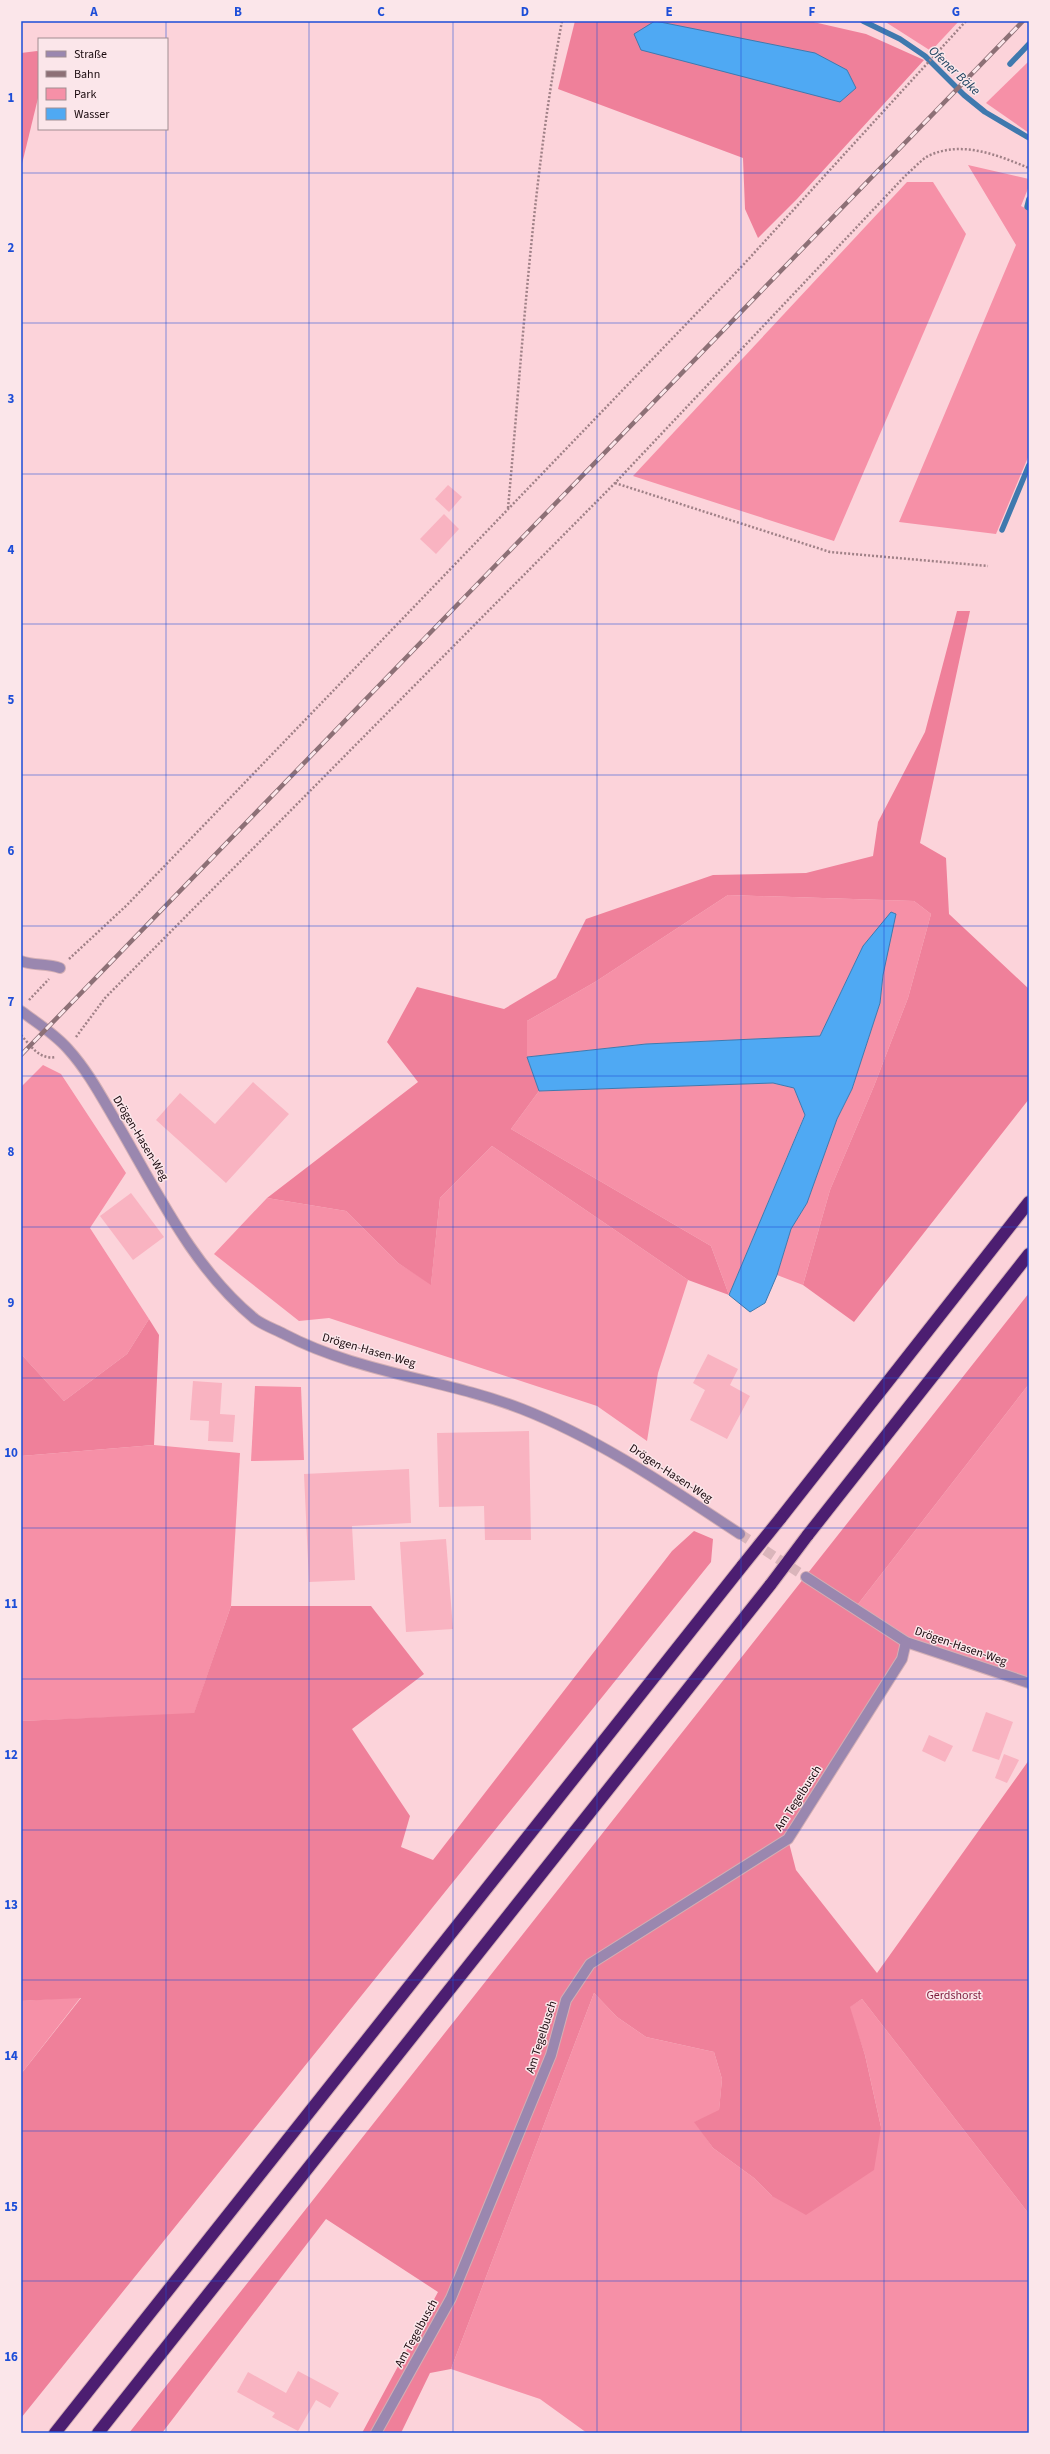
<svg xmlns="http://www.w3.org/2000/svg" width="1050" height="2454" font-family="'Source Sans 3',sans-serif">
<rect width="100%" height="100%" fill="#fcd3da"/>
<g fill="#f690a7">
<polygon points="884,21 959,21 931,51"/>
<polygon points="1029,61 1029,133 986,103"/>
<polygon points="968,165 1029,179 1029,186 1021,206 1029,210 1029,455 996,534 899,522 1016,245"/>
<polygon points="907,182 933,182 966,234 834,541 633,476"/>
<polygon points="728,895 914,901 931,914 908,998 874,1086 830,1190 803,1285 777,1275 791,1229 807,1203 837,1119 852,1089 880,1003 883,975 863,946 820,1036 646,1044 527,1057 527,1021 595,982"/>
<polygon points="43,1065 61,1074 126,1173 90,1228 149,1319 127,1354 64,1401 21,1354 21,1087"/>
<polygon points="773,1083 794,1088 805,1114 729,1295 711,1246 511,1129 539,1091"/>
<polygon points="492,1146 688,1280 658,1373 647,1441 597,1406 329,1318 299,1321 214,1254 267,1198 346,1211 398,1263 431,1284 440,1198"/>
<polygon points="1029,1384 1029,1683 906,1642 855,1608"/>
<polygon points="255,1386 301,1387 304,1460 251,1461"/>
<polygon points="154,1445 240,1453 231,1606 194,1714 21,1721 21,1456"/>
<polygon points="594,1993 617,2017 646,2037 714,2052 722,2079 719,2111 695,2122 713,2148 754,2178 772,2196 881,2127 865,2055 849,2007 862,1999 1029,2214 1029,2433 587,2433 540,2399 451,2369"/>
<polygon points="81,1997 21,2074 21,2001"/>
</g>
<g fill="#ef809a" fill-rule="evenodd">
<path d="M 575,21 L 809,21 L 866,34 L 924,60 L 797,199 L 758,238 L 745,209 L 743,158 L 558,89 ZM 847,70 L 855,88 L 840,102 Z"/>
<polygon points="37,51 39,52 39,94 21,168 21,53"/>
<polygon points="957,611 970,611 920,843 946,858 949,914 1029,989 1029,1099 854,1322 803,1285 830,1190 874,1086 908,998 931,914 914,901 728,895 595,982 527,1021 527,1057 539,1091 511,1129 711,1246 729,1295 688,1280 492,1146 440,1198 431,1285 398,1263 346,1211 267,1198 418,1082 387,1042 417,987 504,1009 556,978 586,919 713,875 806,873 873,856 878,822 925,732"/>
<polygon points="1029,1293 1029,1384 855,1608 906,1642 902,1659 788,1839 796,1870 877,1973 1029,1760 1029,2214 862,1999 850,2007 865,2055 881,2127 874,2170 806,2215 772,2196 754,2178 713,2148 694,2122 719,2110 722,2079 714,2052 646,2037 617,2017 594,1993 451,2369 430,2373 401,2433 362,2433 438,2292 326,2219 162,2433 129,2433"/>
<polygon points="149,1319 159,1335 154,1445 21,1456 21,1354 64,1401 127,1354"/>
<polygon points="694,1531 713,1539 711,1562 21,2418 21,2074 81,1998 21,2001 21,1721 194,1713 231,1606 371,1606 424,1674 352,1729 410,1816 401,1847 433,1860 672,1551"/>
</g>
<g fill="#4fa9f3" stroke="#3f79ae">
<polygon points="655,21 815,53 847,70 856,88 840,102 641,50 634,34"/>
<polygon points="891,912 896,914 883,975 880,1003 852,1089 837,1119 807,1203 791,1229 777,1275 765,1303 750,1312 729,1295 805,1115 794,1088 773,1083 539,1091 527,1057 646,1044 820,1036 863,946"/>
</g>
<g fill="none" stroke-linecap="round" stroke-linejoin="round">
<g stroke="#3f79ae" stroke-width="5.5">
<polyline points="863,21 900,39 925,56 964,95 985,112 1029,138"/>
<polyline points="1010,64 1029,44"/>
<polyline points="1029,199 1027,207 1029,208"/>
<polyline points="1002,530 1029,465"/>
</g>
</g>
<g fill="#f9b3c1">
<polygon points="448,485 462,497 449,512 435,499"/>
<polygon points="444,514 459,529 436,554 420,539"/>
<polygon points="253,1082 289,1114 226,1183 156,1120 180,1093 215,1124"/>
<polygon points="131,1193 164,1237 133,1260 100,1216"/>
<polygon points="708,1354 738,1369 730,1385 750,1396 727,1439 690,1420 705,1390 693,1383"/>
<polygon points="193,1381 222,1383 220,1414 235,1415 233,1442 208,1441 209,1421 190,1420"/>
<polygon points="529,1431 531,1540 485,1540 484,1506 439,1507 437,1433"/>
<polygon points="409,1469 411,1523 352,1526 355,1580 309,1582 304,1474"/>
<polygon points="446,1539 453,1629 406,1632 400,1542"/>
<polygon points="986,1712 1013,1722 999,1760 972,1751"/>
<polygon points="929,1735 953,1746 945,1762 922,1751"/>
<polygon points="1004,1754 1019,1760 1007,1783 995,1778"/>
<polygon points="298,2371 339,2393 330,2408 316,2400 298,2431 272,2417 275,2413 237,2392 248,2372 286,2393"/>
</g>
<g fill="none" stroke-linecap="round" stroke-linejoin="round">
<polyline stroke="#dab5bb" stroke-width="10" stroke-dasharray="10 5" stroke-linecap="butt" points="740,1534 806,1577"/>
<defs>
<g id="minor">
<path d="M 21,961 C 34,966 47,963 60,968"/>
<path d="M 21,1011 C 37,1023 55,1034 68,1049 C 87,1070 100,1094 114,1118 C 155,1187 191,1267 255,1319 C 263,1325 274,1329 284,1334 C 358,1373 445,1379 522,1409 C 601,1440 670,1488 740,1534"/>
<polyline points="806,1577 906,1642 1029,1683"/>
<polyline points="376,2433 451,2298 551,2055 566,2000 590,1964 788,1839 902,1659 906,1642"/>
</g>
<g id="highway">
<polyline points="780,1519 1029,1202"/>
<polyline points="807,1536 1029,1254"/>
<polyline points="55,2433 743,1565"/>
<polyline points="98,2433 771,1584"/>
</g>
</defs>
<use href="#minor" stroke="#d3afb5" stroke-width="12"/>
<use href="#highway" stroke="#d3afb5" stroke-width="14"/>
<g stroke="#a08187" stroke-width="2.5" stroke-dasharray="2 2" stroke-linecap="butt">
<polyline points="615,483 830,552 988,566"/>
<path d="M 508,508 C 523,345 532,181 562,21"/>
<polyline points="69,959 127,905 744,264 966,21"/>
<polyline points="29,1000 49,979"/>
<path d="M 21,1035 C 31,1046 39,1060 56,1057"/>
<path d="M 76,1037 L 105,998 L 615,483 L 905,176 C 912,170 920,161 928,156 C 962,140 997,155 1029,168"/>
</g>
<use href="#minor" stroke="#9a87af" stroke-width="10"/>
<use href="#highway" stroke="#4c1e71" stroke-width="12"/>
<defs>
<polyline id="rail" points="21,1055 1023,21"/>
</defs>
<use href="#rail" stroke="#8d7076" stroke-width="4.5"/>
<use href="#rail" stroke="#fbe6ea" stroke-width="3" stroke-dasharray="9" stroke-linecap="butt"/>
<defs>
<g id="highway-bridge">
<polyline points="743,1565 780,1519"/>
<polyline points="771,1584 807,1536"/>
</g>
</defs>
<use href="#highway-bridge" stroke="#d3afb5" stroke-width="14" stroke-linecap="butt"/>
<use href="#highway-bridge" stroke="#4c1e71" stroke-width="12"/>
</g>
<path fill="none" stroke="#1d4ed8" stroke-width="1" stroke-opacity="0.55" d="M 166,21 L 166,39M 309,21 L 309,2433M 453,21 L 453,2433M 597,21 L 597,2433M 741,21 L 741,2433M 884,21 L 884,2433M 166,129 L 166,2433M 21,173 L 1029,173M 21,323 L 1029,323M 21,474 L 1029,474M 21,624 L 1029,624M 21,775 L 1029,775M 21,926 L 1029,926M 21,1076 L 1029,1076M 21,1227 L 1029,1227M 21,1378 L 1029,1378M 21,1528 L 1029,1528M 21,1679 L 1029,1679M 21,1830 L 1029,1830M 21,1980 L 1029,1980M 21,2131 L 1029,2131M 21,2281 L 1029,2281"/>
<g text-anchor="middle" stroke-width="3" stroke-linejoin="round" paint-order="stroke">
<g font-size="12" fill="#1a0a0e" stroke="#fbe6ea">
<text transform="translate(141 1138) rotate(59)" y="4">Drögen-Hasen-Weg</text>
<text transform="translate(369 1350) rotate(16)" y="4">Drögen-Hasen-Weg</text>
<text transform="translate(671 1473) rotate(33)" y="4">Drögen-Hasen-Weg</text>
<text transform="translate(961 1646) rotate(19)" y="4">Drögen-Hasen-Weg</text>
<text transform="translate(798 1798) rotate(-57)" y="4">Am Tegelbusch</text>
<text transform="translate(541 2037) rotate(-72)" y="4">Am Tegelbusch</text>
<text transform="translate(416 2333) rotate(-61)" y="4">Am Tegelbusch</text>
</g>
<g font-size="12" fill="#7e1b3c" stroke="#fbe6ea">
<text x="954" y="1999">Gerdshorst</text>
</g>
<g font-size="13" font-style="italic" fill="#1b405e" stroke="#fbe6ea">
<text transform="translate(955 70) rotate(43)" y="5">Ofener Bäke</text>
</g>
</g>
<rect width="1050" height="2454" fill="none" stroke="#fbe6ea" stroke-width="44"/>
<rect x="38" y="38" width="130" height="92" fill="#fbe6ea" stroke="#a18e92"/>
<rect x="46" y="51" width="20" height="6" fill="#9a87af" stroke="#a18e92"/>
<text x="74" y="58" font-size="12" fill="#1a0a0e">Straße</text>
<rect x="46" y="71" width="20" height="6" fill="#8d7076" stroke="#a18e92"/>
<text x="74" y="78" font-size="12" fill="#1a0a0e">Bahn</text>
<rect x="46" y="88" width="20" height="12" fill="#f690a7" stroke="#a18e92"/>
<text x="74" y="98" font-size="12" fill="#1a0a0e">Park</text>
<rect x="46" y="108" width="20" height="12" fill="#4fa9f3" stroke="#a18e92"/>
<text x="74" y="118" font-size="12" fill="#1a0a0e">Wasser</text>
<rect x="22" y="22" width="1006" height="2410" fill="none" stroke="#1d4ed8" stroke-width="1.5"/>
<g font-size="13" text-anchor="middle" font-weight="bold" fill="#1d4ed8">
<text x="94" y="16">A</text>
<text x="238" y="16">B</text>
<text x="381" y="16">C</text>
<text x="525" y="16">D</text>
<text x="669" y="16">E</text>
<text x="812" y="16">F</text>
<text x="956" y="16">G</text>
<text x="11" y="102">1</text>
<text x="11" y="252">2</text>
<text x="11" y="403">3</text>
<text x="11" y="554">4</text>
<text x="11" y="704">5</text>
<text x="11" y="855">6</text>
<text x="11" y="1006">7</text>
<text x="11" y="1156">8</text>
<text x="11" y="1307">9</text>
<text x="11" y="1457">10</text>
<text x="11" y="1608">11</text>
<text x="11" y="1759">12</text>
<text x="11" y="1909">13</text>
<text x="11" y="2060">14</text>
<text x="11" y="2211">15</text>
<text x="11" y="2361">16</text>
</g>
</svg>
